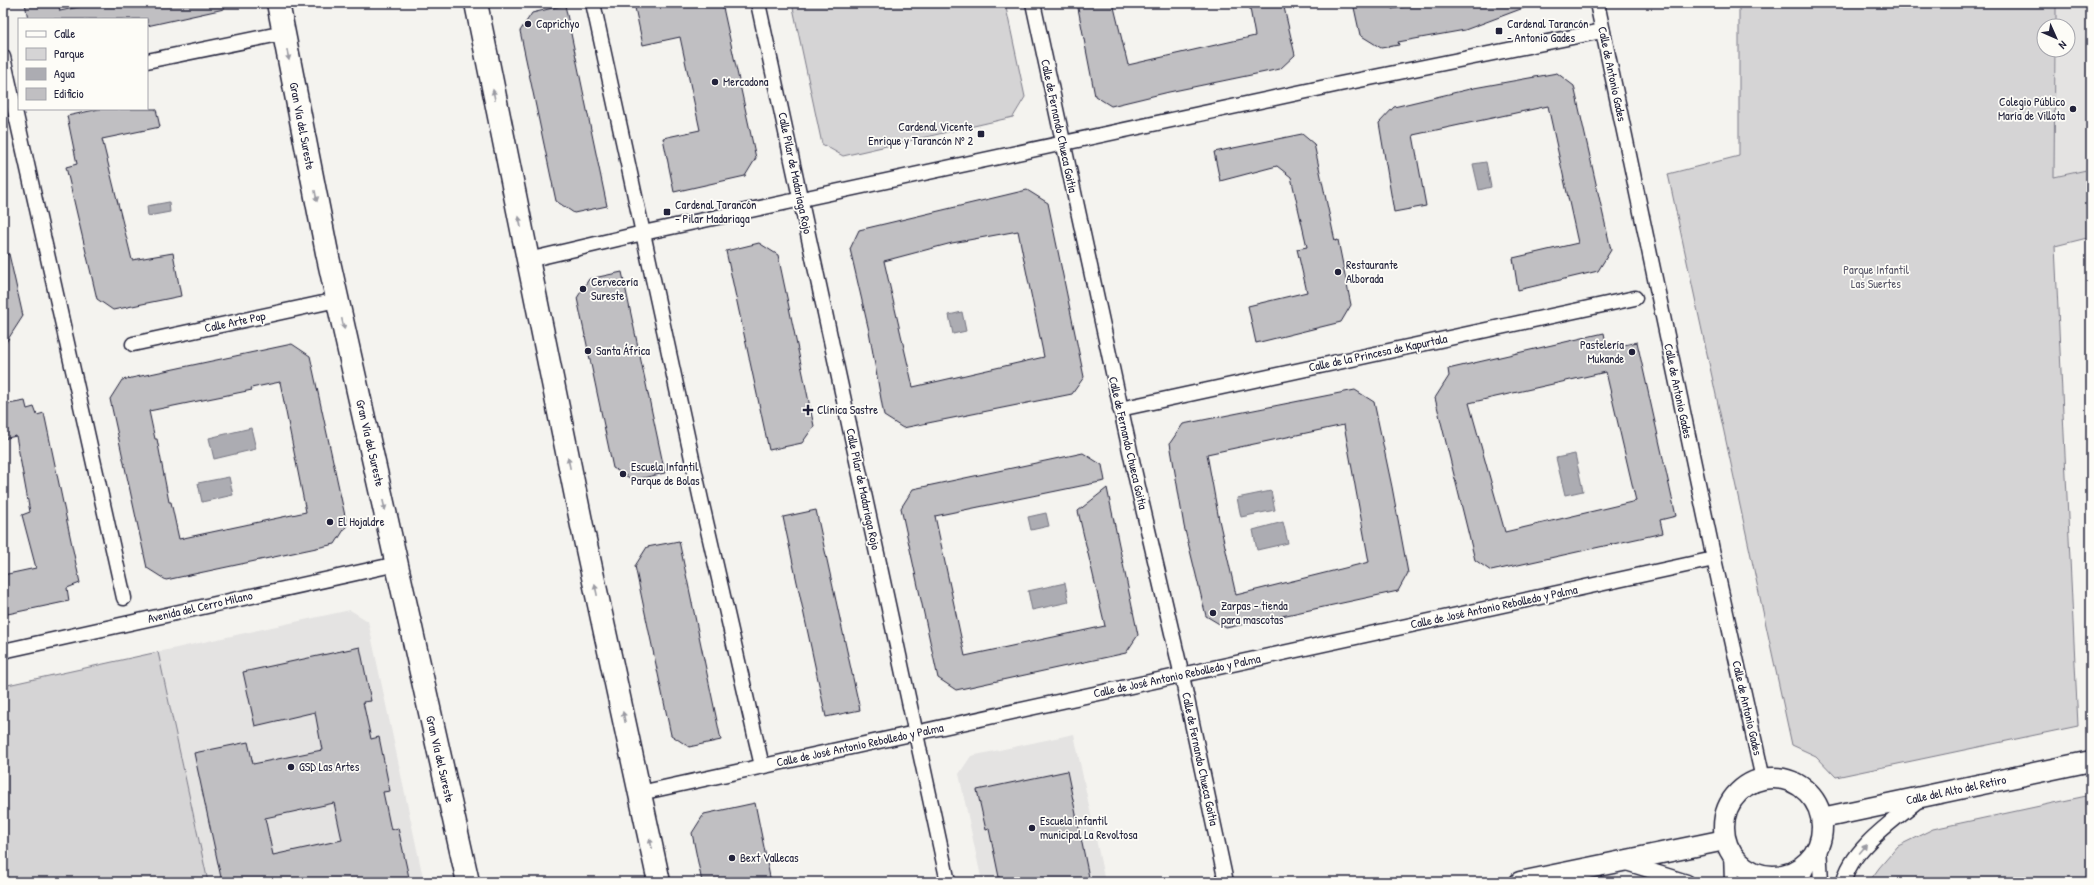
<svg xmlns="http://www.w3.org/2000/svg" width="2094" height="885" font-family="'Patrick Hand',sans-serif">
<rect width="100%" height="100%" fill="#f4f3ef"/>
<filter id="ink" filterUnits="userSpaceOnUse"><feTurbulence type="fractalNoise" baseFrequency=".025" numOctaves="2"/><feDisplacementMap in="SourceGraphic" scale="8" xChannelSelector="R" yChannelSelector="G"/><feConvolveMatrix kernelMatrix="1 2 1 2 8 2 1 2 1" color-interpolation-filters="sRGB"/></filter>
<g filter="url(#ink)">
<g fill="#e4e3e2">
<polygon points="2056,3 2091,3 2091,169 2054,176 2056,50 2068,50 2068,26 2056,26"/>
<polygon points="350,610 368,621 424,882 208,882 158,652"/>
<polygon points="1074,734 1105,882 982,882 959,774 971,756"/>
</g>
<g fill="#d5d4d5" stroke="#7c7b88">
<polygon points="792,3 1005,3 1025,97 1013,117 843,156 822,144"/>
<polygon points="1739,3 2056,3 2056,26 2044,26 2044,50 2055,50 2054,177 2091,169 2091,237 2055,246 2078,726 1836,777 1816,756 1792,745 1668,174 1739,156"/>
<polygon points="158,652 208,882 3,882 3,686"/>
<polygon points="2091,795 2091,882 1869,882 1879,868 1898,846 1933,829"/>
</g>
<g fill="#acacb2" stroke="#757582">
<polygon points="1486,162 1491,187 1479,190 1473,164"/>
<polygon points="169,202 170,212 148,216 147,206"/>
<polygon points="962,312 966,331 953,334 949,315"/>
<polygon points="251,428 256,449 214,459 209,438"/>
<polygon points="1575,454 1583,491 1565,495 1556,458"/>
<polygon points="229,477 233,495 202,502 198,483"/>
<polygon points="1271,491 1275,510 1241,517 1237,498"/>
<polygon points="1046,513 1049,526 1031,530 1028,517"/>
<polygon points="1283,522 1288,543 1257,550 1253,530"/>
<polygon points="1065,583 1069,602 1032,610 1028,591"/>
</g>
<g fill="#c0bfc2" stroke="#22223b" fill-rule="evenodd">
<polygon points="25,3 58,3 60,11 97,3 223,3 224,9 147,26 147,19 28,19"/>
<polygon points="634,3 722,3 756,158 745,176 674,192 663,138 700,130 680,37 643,45"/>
<polygon points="1077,3 1113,3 1128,65 1255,36 1249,3 1283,3 1295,55 1280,69 1169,92 1111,106 1095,96"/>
<polygon points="1353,3 1390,3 1392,9 1424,3 1534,4 1465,30 1398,42 1399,45 1381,48 1360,35"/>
<polygon points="565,5 607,206 574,213 556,201 520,31 532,13"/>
<polygon points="1557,73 1574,86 1611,250 1598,271 1518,290 1513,258 1578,243 1548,106 1413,135 1426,206 1394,212 1379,123 1394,107 1474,88"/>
<polygon points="99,109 156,109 160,127 102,139 132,260 173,253 181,296 113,310 97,299 66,167 77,164 67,116"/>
<polygon points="1302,134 1314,144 1335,241 1338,240 1351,305 1341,322 1256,343 1248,306 1307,292 1297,249 1307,247 1291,177 1277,166 1220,181 1214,152"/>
<path d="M 1027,190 L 1048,203 L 1084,377 L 1072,394 L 903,428 L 884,416 L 869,331 L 850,249 L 859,230 ZM 1018,231 L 1044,357 L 913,387 L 884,261 L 952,243 Z"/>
<polygon points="759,243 778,255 814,426 802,443 769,450 726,251"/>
<polygon points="9,254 23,316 3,347 3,255"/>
<polygon points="622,272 665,473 633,480 613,468 577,298 589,279"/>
<path d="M 1604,333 L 1607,349 L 1637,342 L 1676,516 L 1660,520 L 1663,533 L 1491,571 L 1475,560 L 1435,398 L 1449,376 L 1448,369 ZM 1606,372 L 1636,501 L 1505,532 L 1469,403 Z"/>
<path d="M 292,344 L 310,356 L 347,525 L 335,544 L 166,580 L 147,568 L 110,399 L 122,380 ZM 280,382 L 306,512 L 179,539 L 171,502 L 169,502 L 157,439 L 155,439 L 149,411 L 252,390 L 251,388 Z"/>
<path d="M 1355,390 L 1374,402 L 1392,487 L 1408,573 L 1398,591 L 1226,628 L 1206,616 L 1184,526 L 1170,443 L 1183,424 ZM 1344,425 L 1369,562 L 1236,595 L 1219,520 L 1207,454 Z"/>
<polygon points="25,401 27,409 34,407 37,415 44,413 80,583 67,588 69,601 3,615 3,575 36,568 22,515 30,512 16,436 3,439 3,405"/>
<polygon points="1083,453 1102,465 1105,481 935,516 965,656 1105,626 1078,511 1107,488 1138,635 1126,653 956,690 938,678 901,508 913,489"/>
<polygon points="816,510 860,710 826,717 783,517"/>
<polygon points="679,541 721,740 689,747 671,735 635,566 647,547"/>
<path d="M 360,647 L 371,701 L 363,702 L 371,739 L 379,737 L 390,791 L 383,792 L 391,830 L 398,828 L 410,882 L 222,882 L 194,753 L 248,742 L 253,764 L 322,750 L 315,712 L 255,726 L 243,672 ZM 334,803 L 342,840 L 273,855 L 265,818 Z"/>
<polygon points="1067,771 1090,882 1000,882 989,829 986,830 977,790"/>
<polygon points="755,803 771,882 702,882 692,833 704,814"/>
</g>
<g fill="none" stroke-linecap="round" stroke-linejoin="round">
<defs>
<g id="street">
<polyline points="593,3 701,500 762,766"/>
<polyline points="758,3 948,882"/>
<polyline points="1033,3 1135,474 1182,676 1226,882"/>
<polyline points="1597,3 1714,559 1763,779"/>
<polyline points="3,57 124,598"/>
<polyline points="147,61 284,33"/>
<polyline points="528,260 643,233 1335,85 1602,31"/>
<polyline points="133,344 337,300"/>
<polyline points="1120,409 1635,298"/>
<polyline points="3,651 397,564"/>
<polyline points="640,793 1714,559"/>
<polyline points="1819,845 1821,882"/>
<polyline points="1731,852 1732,882"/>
<polyline points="1623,862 1687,882"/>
<polyline points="1743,866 1767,882"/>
<polyline points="1800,882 1813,855"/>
<path d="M 1844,882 C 1850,849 1896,819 1921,798"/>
</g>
<g id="secondary">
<circle cx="1773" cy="827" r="49"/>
<polyline points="1822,818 2091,761"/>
<polyline points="1520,882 1725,840"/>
</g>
<g id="primary">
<polyline points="278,3 327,253 468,882"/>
<polyline points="476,3 582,526 659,882"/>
</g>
</defs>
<use href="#street" stroke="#22223b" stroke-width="17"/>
<use href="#secondary" stroke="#22223b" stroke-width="23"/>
<use href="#primary" stroke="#22223b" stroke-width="25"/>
<use href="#street" stroke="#fdfcf7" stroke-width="14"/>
<use href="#secondary" stroke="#fdfcf7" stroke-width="20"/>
<use href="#primary" stroke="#fdfcf7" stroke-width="22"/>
</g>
<defs><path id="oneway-solid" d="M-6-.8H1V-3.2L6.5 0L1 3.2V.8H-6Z"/></defs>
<g fill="#9a9aa2">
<use href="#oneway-solid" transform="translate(288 55) rotate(79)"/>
<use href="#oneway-solid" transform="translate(494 95) rotate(-101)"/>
<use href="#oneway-solid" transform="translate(316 196) rotate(79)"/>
<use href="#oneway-solid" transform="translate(520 222) rotate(-101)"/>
<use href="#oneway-solid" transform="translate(343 324) rotate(77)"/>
<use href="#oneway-solid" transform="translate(569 463) rotate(-102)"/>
<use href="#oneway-solid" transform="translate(384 505) rotate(77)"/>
<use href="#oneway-solid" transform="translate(596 590) rotate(-102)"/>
<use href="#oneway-solid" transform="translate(624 717) rotate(-102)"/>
<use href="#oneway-solid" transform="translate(651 844) rotate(-102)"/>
<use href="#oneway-solid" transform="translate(1863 849) rotate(-50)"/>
</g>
</g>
<g fill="#22223b" stroke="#fdfcf7" stroke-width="1.5">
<circle cx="528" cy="24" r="4"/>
<rect x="1495" y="27" width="8" height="8" rx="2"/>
<circle cx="715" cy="82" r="4"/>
<circle cx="2073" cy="109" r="4"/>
<rect x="977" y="130" width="8" height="8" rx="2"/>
<rect x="663" y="208" width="8" height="8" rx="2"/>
<circle cx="1338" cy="272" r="4"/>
<circle cx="583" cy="289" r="4"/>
<circle cx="588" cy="351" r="4"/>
<circle cx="1632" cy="352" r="4"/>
<path d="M806 404h4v4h4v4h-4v4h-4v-4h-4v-4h4z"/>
<circle cx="623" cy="474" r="4"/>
<circle cx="330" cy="522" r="4"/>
<circle cx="1213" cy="613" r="4"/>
<circle cx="291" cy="767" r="4"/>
<circle cx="1032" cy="828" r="4"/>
<circle cx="732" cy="858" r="4"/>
</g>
<g text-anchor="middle" stroke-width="3.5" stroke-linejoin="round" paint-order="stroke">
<g font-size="12" fill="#22223b" stroke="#fdfcf7" text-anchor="start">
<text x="536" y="28">Caprichyo</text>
<text x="1507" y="28">Cardenal Tarancón<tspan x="1507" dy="14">- Antonio Gades</tspan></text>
<text x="723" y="86">Mercadona</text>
<text x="2065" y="106" text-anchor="end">Colegio Público<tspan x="2065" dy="14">María de Villota</tspan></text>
<text x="973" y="131" text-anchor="end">Cardenal Vicente<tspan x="973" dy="14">Enrique y Tarancón Nº 2</tspan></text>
<text x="675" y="209">Cardenal Tarancón<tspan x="675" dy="14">- Pilar Madariaga</tspan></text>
<text x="1346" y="269">Restaurante<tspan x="1346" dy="14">Alborada</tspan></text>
<text x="591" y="286">Cervecería<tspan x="591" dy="14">Sureste</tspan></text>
<text x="1624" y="349" text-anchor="end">Pastelería<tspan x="1624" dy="14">Mukande</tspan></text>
<text x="596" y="355">Santa África</text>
<text x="817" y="414">Clínica Sastre</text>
<text x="631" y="471">Escuela Infantil<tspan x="631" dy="14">Parque de Bolas</tspan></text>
<text x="338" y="526">El Hojaldre</text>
<text x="1221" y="610">Zarpas - tienda<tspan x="1221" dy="14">para mascotas</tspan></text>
<text x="299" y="771">GSD Las Artes</text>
<text x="1040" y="825">Escuela infantil<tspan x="1040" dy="14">municipal La Revoltosa</tspan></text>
<text x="740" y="862">Bext Vallecas</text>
</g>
<g font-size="12" fill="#22223b" stroke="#fdfcf7">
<text transform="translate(1612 74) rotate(78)" y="4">Calle de Antonio Gades</text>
<text transform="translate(302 126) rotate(79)" y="4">Gran Vía del Sureste</text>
<text transform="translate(1059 126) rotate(78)" y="4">Calle de Fernando Chueca Goitia</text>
<text transform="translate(795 173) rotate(78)" y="4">Calle Pilar de Madariaga Rojo</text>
<text transform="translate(235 322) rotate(-12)" y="4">Calle Arte Pop</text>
<text transform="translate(1378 353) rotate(-12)" y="4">Calle de la Princesa de Kapurtala</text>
<text transform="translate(1678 391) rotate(78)" y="4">Calle de Antonio Gades</text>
<text transform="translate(370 443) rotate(77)" y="4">Gran Vía del Sureste</text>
<text transform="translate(1128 443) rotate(77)" y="4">Calle de Fernando Chueca Goitia</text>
<text transform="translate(863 489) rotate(78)" y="4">Calle Pilar de Madariaga Rojo</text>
<text transform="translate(200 607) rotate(-13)" y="4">Avenida del Cerro Milano</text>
<text transform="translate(1494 607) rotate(-12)" y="4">Calle de José Antonio Rebolledo y Palma</text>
<text transform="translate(1177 676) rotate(-12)" y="4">Calle de José Antonio Rebolledo y Palma</text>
<text transform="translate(1747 708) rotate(77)" y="4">Calle de Antonio Gades</text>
<text transform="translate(860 745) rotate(-12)" y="4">Calle de José Antonio Rebolledo y Palma</text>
<text transform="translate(440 759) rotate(77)" y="4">Gran Vía del Sureste</text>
<text transform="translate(1200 759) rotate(78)" y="4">Calle de Fernando Chueca Goitia</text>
<text transform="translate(1956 790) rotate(-12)" y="4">Calle del Alto del Retiro</text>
</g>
<g font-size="12" fill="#585769" stroke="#fdfcf7">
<text x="1876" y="274">Parque Infantil<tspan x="1876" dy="14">Las Suertes</tspan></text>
</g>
</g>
<rect width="2094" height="885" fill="none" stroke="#fdfcf7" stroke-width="16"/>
<rect x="8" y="8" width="2078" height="869" fill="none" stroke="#22223b" stroke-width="1.5" filter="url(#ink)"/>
<rect x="18" y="18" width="130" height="92" fill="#fdfcf7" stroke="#a5a5ac"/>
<rect x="26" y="31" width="20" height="6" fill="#fdfcf7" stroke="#a5a5ac"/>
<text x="54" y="38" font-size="12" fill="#22223b">Calle</text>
<rect x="26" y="48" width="20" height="12" fill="#d5d4d5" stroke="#a5a5ac"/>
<text x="54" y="58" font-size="12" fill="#22223b">Parque</text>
<rect x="26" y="68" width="20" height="12" fill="#acacb2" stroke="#a5a5ac"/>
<text x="54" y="78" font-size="12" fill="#22223b">Agua</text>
<rect x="26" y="88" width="20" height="12" fill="#c0bfc2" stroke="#a5a5ac"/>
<text x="54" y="98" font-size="12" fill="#22223b">Edificio</text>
<g transform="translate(2056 38) rotate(135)"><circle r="19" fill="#fdfcf7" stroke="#a5a5ac"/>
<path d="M0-3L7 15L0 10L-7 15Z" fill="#22223b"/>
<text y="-6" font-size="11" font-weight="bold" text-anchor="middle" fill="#22223b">N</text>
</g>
</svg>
